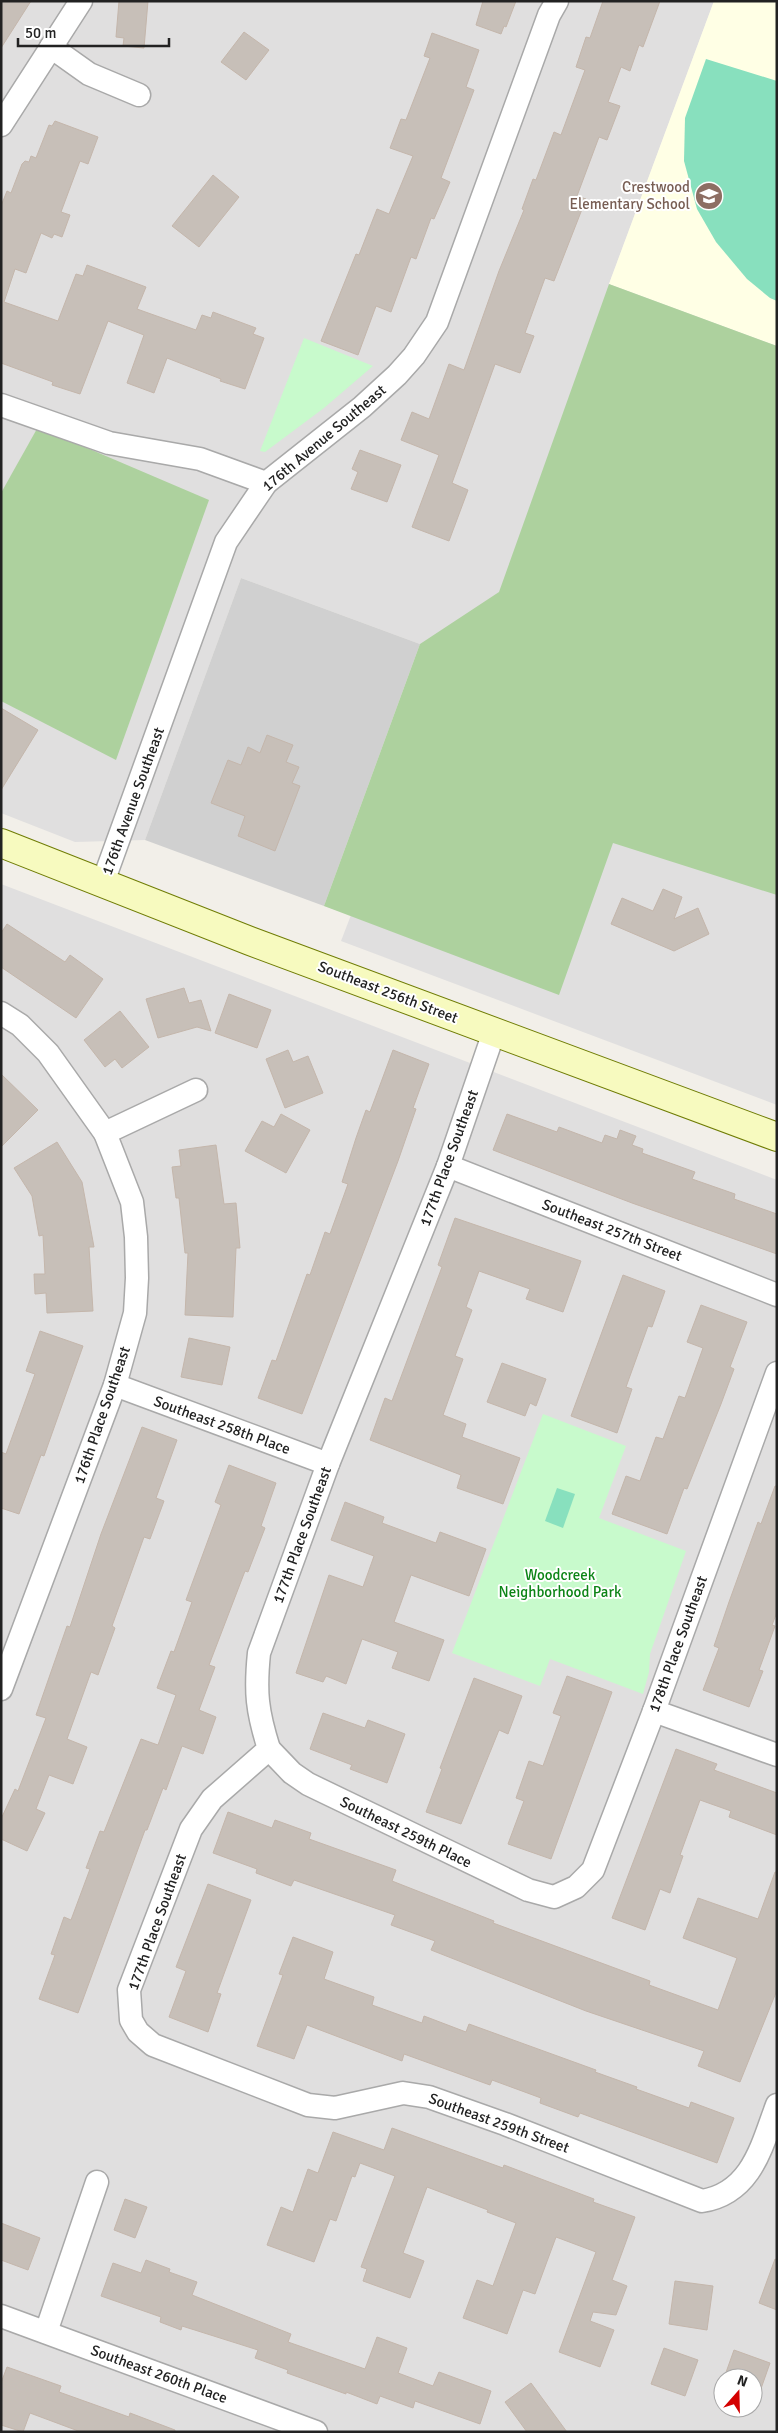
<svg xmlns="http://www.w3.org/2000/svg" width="778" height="2433" font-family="Signika,sans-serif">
<rect width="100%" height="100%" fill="#f2efe9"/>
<g fill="#e0dfdf" fill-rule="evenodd">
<polygon points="1,1 714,1 609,284 777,346 777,1105 341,941 351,915 324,906 420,644 241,578 145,840 75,842 1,813"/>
<path d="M 1,884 L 777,1180 L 777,2432 L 1,2432 ZM 723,2378 L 753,2378 L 753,2408 L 723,2408 Z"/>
</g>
<polygon fill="#ffffe5" points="714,1 777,1 777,346 609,284"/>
<polygon fill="#d0d0d0" points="241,578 420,644 324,906 145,840"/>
<g fill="#add19e">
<polygon points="609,284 777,346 777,895 613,843 559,995 324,906 420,644 499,592"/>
<polygon points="38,427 209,500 116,760 1,701 1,493"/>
</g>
<g fill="#c8facc">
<polygon points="304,338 373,366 324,408 265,452 260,451"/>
<polygon points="543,1414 626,1446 599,1518 686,1551 650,1654 649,1672 643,1694 550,1659 540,1686 452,1653"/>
</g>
<g fill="#88e0be">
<polygon points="706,59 777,81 777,301 770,298 747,279 716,242 697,209 684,161 685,118"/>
<polygon points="557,1488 575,1494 563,1528 545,1521"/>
</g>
<g fill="#c7bfb8" stroke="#c4b6ab">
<polygon points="1,1 31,1 1,48"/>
<polygon points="119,1 148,1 144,48 123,46 124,38 116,37"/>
<polygon points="483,1 516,1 506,27 504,26 501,34 476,25"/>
<polygon points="603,1 660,1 643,47 639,45 630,71 621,67 608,102 620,106 607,140 599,137 577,196 586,199 554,281 545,278 525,333 534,336 520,373 495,364 452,483 468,490 449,541 412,527 439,455 401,440 412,412 429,419 449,364 464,370 499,271 524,210 522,209 533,179 536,180 554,132 561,135 585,70 576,67 586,37 590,38"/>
<polygon points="244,32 269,50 246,80 221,62"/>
<polygon points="432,33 479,50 466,87 474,90 441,178 450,182 434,219 431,218 416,259 411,257 391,312 376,306 358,355 321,341 356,254 359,255 377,209 389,214 413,156 390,148 401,119 406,120 430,58 424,56"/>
<polygon points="55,121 98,137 88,164 80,161 61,212 70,215 62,237 54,234 52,238 41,233 26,273 15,269 4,302 58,321 76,274 83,276 87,265 146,287 137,309 196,330 202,315 211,318 213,312 256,328 253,334 264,338 245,389 220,381 221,379 167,358 154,393 127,383 144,335 108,321 80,394 52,385 53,382 1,363 1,206 7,191 11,193 22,164 25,161 29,162 31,156 36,158 49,125 52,126"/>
<polygon points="213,175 239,197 199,247 172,226"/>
<polygon points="360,450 401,465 387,502 351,489 358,472 352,469"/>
<polygon points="1,708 38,730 1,790"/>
<polygon points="267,735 293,745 286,762 299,767 292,783 300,786 275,851 238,836 245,816 211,803 228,760 241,765 248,747 260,753"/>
<polygon points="663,889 682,897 674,919 698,908 709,934 674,951 611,924 622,898 653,911"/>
<polygon points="7,924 65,962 70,955 103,979 76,1018 1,967 1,933"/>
<polygon points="184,988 189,1003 201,1000 211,1031 197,1027 158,1038 146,999"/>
<polygon points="229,994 271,1010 257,1048 215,1033"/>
<polygon points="120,1011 149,1047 122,1068 115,1059 105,1067 84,1040"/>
<polygon points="288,1050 293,1062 308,1056 323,1093 285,1108 266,1059"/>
<polygon points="393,1050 429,1064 413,1108 416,1109 398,1161 302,1414 258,1398 272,1360 276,1361 307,1274 310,1275 325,1232 330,1234 348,1184 342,1182 356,1138 366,1110 370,1112"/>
<polygon points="1,1074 38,1110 1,1147"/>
<polygon points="281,1114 310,1130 286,1173 245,1151 262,1121 274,1127"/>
<polygon points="507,1114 557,1132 559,1127 602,1143 605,1135 617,1139 620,1130 636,1136 632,1145 643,1149 642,1153 695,1172 692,1179 735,1194 734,1199 777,1214 777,1254 632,1203 493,1150"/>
<polygon points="57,1142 82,1182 94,1247 89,1247 93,1311 47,1313 46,1293 35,1294 34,1274 45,1274 43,1235 39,1236 32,1196 14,1168"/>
<polygon points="216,1145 224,1204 236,1203 240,1248 236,1248 233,1317 185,1315 188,1253 185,1253 179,1198 176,1198 172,1167 181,1166 179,1150"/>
<polygon points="455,1218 581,1261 563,1312 526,1299 530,1289 479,1271 466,1307 472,1310 455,1356 463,1359 443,1415 466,1424 462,1437 520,1458 503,1504 457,1488 461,1475 370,1440 385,1398 392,1401 442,1267 438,1265"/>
<polygon points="623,1275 665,1291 652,1327 648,1326 626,1387 632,1389 617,1433 571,1416"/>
<polygon points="701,1305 747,1322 730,1367 734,1369 721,1404 687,1489 684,1488 667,1534 612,1514 626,1476 640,1481 656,1437 663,1439 679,1396 685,1398 703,1348 687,1342"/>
<polygon points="40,1331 83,1346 44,1456 41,1455 19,1514 1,1508 1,1452 6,1454 35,1374 26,1371"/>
<polygon points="189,1338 230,1347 222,1385 181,1377"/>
<polygon points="502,1363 546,1379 536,1406 530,1403 525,1416 487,1402"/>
<polygon points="142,1427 177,1440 156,1498 164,1501 150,1539 144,1537 112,1626 115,1628 98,1675 91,1672 67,1739 87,1747 73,1784 49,1775 36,1809 45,1813 27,1851 1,1839 1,1819 15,1789 18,1791 46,1718 36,1715 67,1626 70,1627 101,1534"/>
<polygon points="229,1465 276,1483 261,1526 265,1528 248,1572 245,1571 209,1665 215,1667 199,1710 216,1717 203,1754 182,1746 166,1790 163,1788 147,1830 145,1830 78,2013 39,1999 55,1955 51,1954 64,1917 71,1920 90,1869 86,1868 100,1831 104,1832 141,1739 158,1745 176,1695 157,1688 171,1651 174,1652 192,1602 186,1600 221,1505 215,1502"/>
<polygon points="775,1486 777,1486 777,1612 772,1625 775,1626 759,1670 763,1671 749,1707 703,1690 719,1648 714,1646 729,1602 758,1522 761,1524"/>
<polygon points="345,1502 384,1517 382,1523 436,1543 440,1532 486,1549 469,1596 411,1575 394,1622 444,1640 429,1681 392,1668 398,1652 362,1639 346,1684 326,1676 323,1682 296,1673 329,1575 363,1587 374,1556 331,1540"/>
<polygon points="567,1676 612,1692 551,1859 508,1844 524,1801 516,1798 529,1761 543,1766 561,1716 553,1713"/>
<polygon points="474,1678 522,1696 508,1734 499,1730 461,1824 426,1812 442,1769 440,1768"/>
<polygon points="323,1713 365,1728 368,1720 405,1734 387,1783 350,1769 352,1765 310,1749"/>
<polygon points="676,1749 717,1764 714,1770 777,1793 777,1835 729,1817 731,1811 700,1800 680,1855 683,1856 670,1893 660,1889 645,1930 612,1918"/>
<polygon points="228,1812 272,1828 275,1820 311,1833 309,1839 396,1870 392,1881 494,1921 493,1923 650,1981 649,1985 718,2010 737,1958 683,1938 698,1898 758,1919 775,1872 777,1872 777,1990 740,2082 698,2066 704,2051 586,2011 431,1950 435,1941 391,1925 395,1915 294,1880 291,1886 256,1873 257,1869 213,1853"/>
<polygon points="208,1884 251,1900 217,1993 221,1994 208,2032 169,2017 186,1971 176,1967"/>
<polygon points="293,1937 333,1952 324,1979 374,1997 372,2005 422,2023 424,2016 466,2032 469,2024 596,2070 595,2072 637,2087 636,2089 689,2108 691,2102 734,2118 717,2163 580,2113 578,2117 540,2103 541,2098 492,2080 490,2085 404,2054 402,2061 307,2025 294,2059 257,2046 283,1975 279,1974"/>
<polygon points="392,2128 503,2168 504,2165 594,2199 593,2202 635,2217 612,2280 627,2286 616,2315 593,2312 590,2321 614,2330 600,2367 559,2352 596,2252 556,2237 535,2294 523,2290 507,2334 463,2318 477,2280 493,2286 516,2223 487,2212 488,2210 427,2187 403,2253 424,2261 410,2298 363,2281 367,2269 361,2267 395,2176 360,2163 355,2177 352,2176 336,2221 330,2219 314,2262 267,2245 281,2207 293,2212 308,2169 318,2173 333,2132 384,2150"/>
<polygon points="125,2199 147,2207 135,2238 114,2230"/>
<polygon points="1,2223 40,2238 28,2270 1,2260"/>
<polygon points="775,2259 777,2260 777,2310 759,2303"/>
<polygon points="146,2260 170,2269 169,2272 197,2282 192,2295 291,2334 288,2342 365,2369 377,2337 407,2348 398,2373 433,2386 439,2372 491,2391 480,2424 415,2401 413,2408 380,2396 377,2404 346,2392 346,2394 287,2373 288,2370 255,2358 258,2350 182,2326 181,2330 160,2322 161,2317 101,2296 113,2263 141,2273"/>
<polygon points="675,2281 713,2286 707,2330 669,2324"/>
<polygon points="664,2348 698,2360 685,2396 651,2384"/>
<polygon points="734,2350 770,2363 757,2400 753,2399 753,2378 724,2378"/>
<polygon points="7,2367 61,2386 59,2392 129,2417 130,2413 175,2430 175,2432 81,2432 30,2413 23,2432 1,2425 1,2383"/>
<polygon points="531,2383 567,2432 527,2432 505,2402"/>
</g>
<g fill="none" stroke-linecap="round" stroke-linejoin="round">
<defs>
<g id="minor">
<polyline points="51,47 89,74 139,95"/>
<polyline points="1,125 81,1"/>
<polyline points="1,405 109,443 200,459 266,483"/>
<polyline points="103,882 226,542 266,483 362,407 397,375 414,356 437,322 549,15 557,1"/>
<polyline points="1,1013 20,1025 48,1053 105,1133 132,1202 136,1237 137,1278 135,1313 115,1385 1,1689"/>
<path d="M 494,1032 L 448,1166 L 328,1464 L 259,1653 C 255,1692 257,1711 269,1749 L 212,1799 L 191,1829 L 129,1990 L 131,2020 L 138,2032 L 153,2045 L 308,2105 L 335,2108 L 403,2093 L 429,2097 L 505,2124 L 702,2201 C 752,2193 762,2145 777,2105"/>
<polyline points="105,1133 196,1090"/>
<polyline points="448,1166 777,1295"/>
<polyline points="115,1385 328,1464"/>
<polyline points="654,1711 777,1755"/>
<polyline points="269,1749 292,1773 308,1784 528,1890 554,1897 576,1887 593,1870 654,1711 777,1373"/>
<polyline points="1,2316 316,2432"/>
<polyline points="46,2332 97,2182"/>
</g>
<polyline id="secondary" points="1,843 250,941 777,1137"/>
</defs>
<use href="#minor" stroke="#a9a9a9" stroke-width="25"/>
<use href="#secondary" stroke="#707d05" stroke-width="30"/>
<use href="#minor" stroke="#fff" stroke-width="22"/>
<use href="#secondary" stroke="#f7fabf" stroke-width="28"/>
</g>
<defs>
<symbol id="school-disc" viewBox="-11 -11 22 22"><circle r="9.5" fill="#8d6e63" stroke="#fff"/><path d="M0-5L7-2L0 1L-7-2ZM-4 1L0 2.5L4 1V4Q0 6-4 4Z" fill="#fff"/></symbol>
</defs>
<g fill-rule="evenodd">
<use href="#school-disc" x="693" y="180" width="32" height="32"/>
</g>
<g text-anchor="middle" stroke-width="4" stroke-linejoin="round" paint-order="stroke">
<g font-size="15" fill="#785e54" stroke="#fff" text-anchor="end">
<text x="690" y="192">Crestwood<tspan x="690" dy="17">Elementary School</tspan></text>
</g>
<g font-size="15" fill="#222" stroke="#fff">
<text transform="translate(324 438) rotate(-40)" y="5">176th Avenue Southeast</text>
<text transform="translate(133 801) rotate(-70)" y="5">176th Avenue Southeast</text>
<text transform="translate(388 992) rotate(21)" y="5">Southeast 256th Street</text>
<text transform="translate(449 1158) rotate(-70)" y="5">177th Place Southeast</text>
<text transform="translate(612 1230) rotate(21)" y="5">Southeast 257th Street</text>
<text transform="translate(102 1415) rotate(-71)" y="5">176th Place Southeast</text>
<text transform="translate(222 1425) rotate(20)" y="5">Southeast 258th Place</text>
<text transform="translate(302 1535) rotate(-70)" y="5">177th Place Southeast</text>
<text transform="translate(678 1644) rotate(-70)" y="5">178th Place Southeast</text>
<text transform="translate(406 1832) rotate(26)" y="5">Southeast 259th Place</text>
<text transform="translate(157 1922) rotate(-70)" y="5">177th Place Southeast</text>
<text transform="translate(499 2123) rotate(20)" y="5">Southeast 259th Street</text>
<text transform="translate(159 2374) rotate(20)" y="5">Southeast 260th Place</text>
</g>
<g font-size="15" fill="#0c8416" stroke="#fff">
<text x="560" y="1580">Woodcreek<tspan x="560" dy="17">Neighborhood Park</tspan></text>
</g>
</g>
<rect width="778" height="2433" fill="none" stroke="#222222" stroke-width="5"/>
<g transform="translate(738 2393) rotate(20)"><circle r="24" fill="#ffffff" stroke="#a7a7a7"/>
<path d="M0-4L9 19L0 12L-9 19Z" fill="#d40000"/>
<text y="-8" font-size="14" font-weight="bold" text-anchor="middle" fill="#222222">N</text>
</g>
<path d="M18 38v8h151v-8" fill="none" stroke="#222222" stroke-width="2.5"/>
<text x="25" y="38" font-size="15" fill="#222222" stroke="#ffffff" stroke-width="4" paint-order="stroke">50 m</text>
</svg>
